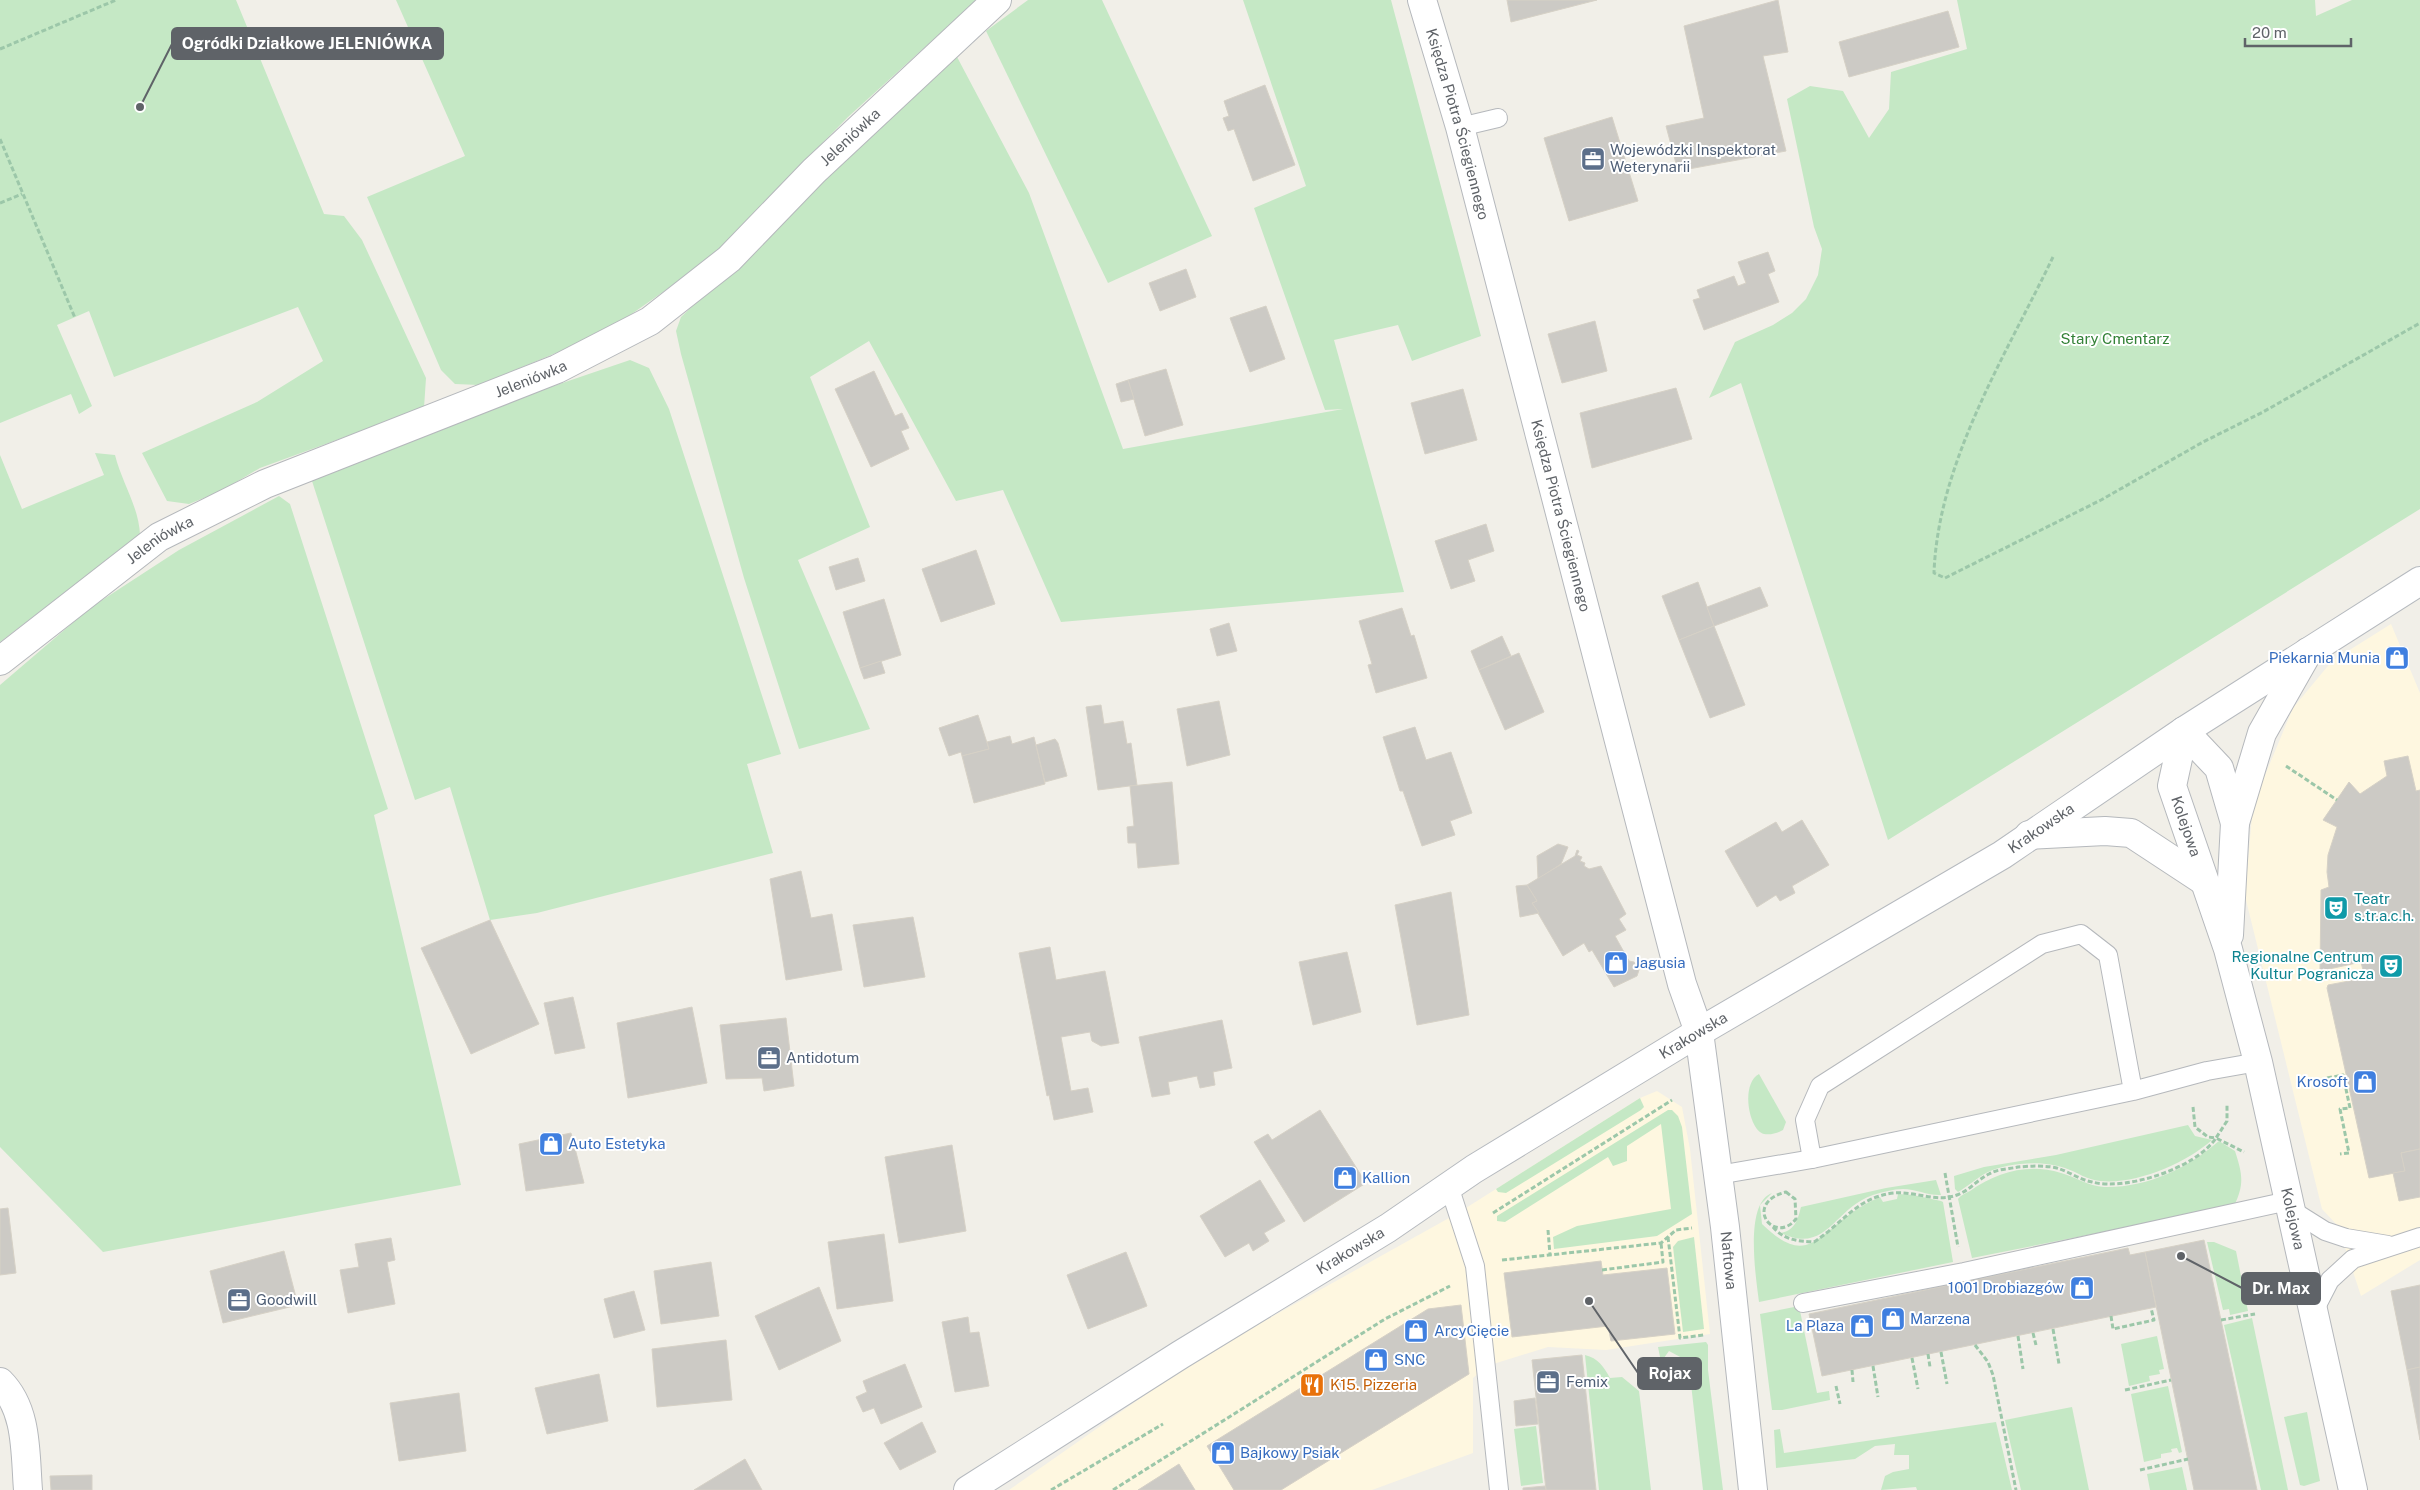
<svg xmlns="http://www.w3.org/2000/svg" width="2420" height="1490" font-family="'Public Sans',sans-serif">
<rect width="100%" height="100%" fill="#f1efe8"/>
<g fill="#fef7e0">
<polygon points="2391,624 2420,693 2420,1260 2361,1296 2338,1226 2322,1209 2245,896 2253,804 2293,708 2332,661"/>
<polygon points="1657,1091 1682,1107 1690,1149 1710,1334 1606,1350 1548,1347 1487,1366 1473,1378 1473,1453 1372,1490 1009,1490 1198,1358 1458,1213 1640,1098"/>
</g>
<g fill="#c5e8c5">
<polygon points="0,0 236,0 324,214 344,216 362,240 426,378 424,408 260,468 221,491 189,504 167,501 142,453 257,402 323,361 298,307 114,377 89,311 57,325 92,406 79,414 71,394 0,423"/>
<polygon points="396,0 981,0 936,37 848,117 782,184 727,247 606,332 479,385 455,384 441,370 367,197 465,156"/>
<polygon points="1028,0 1102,0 1212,236 1108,283 986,31"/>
<polygon points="1243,0 1391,0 1481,336 1412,361 1398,325 1334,340 1404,592 1061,622 1003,490 956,501 869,341 810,377 870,527 798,560 870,729 799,749 744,578 681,354 676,331 681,317 956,55 1029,193 1123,449 1343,409 1325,410 1254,208 1306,186"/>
<polygon points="1957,0 2315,0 2316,16 2352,0 2420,0 2420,509 1888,840 1741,383 1709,398 1735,342 1773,325 1792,313 1806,299 1818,275 1822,249 1814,227 1787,99 1810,86 1843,91 1869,138 1889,109 1891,72 1967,49"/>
<polygon points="630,360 649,368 669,409 781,754 747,764 773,853 537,913 490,920 450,787 415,800 312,481 351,455"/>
<path d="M 95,453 L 115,455 C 122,483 139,507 140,535 L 0,642 L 0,455 L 22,509 L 104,475 Z"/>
<polygon points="279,496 290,504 388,809 374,815 461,1185 103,1252 0,1147 0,685 90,608 179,550"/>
<path d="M 1759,1074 L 1786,1122 L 1783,1130 C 1777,1133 1771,1135 1764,1134 C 1749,1131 1740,1084 1759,1074 Z"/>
<polygon points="1640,1098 1644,1107 1641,1110 1506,1193 1498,1192 1496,1189"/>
<polygon points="1668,1110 1672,1110 1678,1116 1682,1127 1692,1214 1657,1236 1554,1249 1553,1237 1577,1226 1671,1209 1661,1124 1627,1146 1627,1161 1613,1166 1608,1157 1505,1222 1497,1221 1497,1216"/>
<path d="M 2188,1125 L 2195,1136 L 2212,1140 C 2186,1163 2136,1185 2100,1181 C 2087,1180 2077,1172 2065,1168 C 2043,1160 2007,1162 1986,1173 C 1977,1178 1968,1186 1958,1192 L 1955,1189 L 1954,1176 L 1984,1167 L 2056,1155 Z"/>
<path d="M 2219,1141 L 2235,1151 C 2242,1173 2245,1184 2234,1206 L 1972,1258 L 1958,1199 C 1961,1195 1966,1193 1970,1191 C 1997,1172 2028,1163 2061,1173 C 2076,1177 2088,1186 2104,1187 C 2147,1188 2188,1168 2219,1141 Z"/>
<path d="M 1936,1180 L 1941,1195 C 1929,1196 1916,1189 1903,1189 C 1893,1189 1883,1192 1873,1195 C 1834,1208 1827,1255 1781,1233 C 1796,1230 1798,1218 1801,1207 L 1886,1188 Z"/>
<path d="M 1772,1193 L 1760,1205 L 1762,1224 C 1806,1267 1816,1237 1853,1212 C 1861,1206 1871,1201 1880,1197 L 1883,1202 L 1897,1199 L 1898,1194 L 1913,1195 L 1941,1201 L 1943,1202 L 1953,1262 L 1759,1302 C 1756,1278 1744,1203 1772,1193 Z"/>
<polygon points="1694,1237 1704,1329 1683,1332 1673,1247 1678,1241"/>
<polygon points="2207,1242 2214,1242 2236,1251 2248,1311 2230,1315 2229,1309 2223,1310"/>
<polygon points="1799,1306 1817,1393 1829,1391 1830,1400 1782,1410 1772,1410 1760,1314"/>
<polygon points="2252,1318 2288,1490 2261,1490 2224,1325"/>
<polygon points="2157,1336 2164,1369 2159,1370 2160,1374 2149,1376 2150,1381 2129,1386 2121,1344"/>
<polygon points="1706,1342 1708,1345 1708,1370 1723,1490 1703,1490 1690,1375 1682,1369 1684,1359 1669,1351 1661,1362 1658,1347"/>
<path d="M 1585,1355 C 1598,1358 1604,1367 1610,1378 L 1622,1377 L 1639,1391 L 1651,1490 L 1599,1490 Z"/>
<polygon points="2168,1386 2182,1452 2179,1453 2177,1448 2171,1449 2172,1452 2161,1454 2161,1458 2144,1462 2131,1394"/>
<polygon points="2072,1407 2089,1490 2021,1490 2005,1420"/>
<polygon points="2307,1412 2320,1481 2304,1486 2300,1485 2284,1417"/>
<polygon points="1996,1422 2012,1490 1917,1490 1916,1487 1881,1490 1885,1476 1893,1472 1909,1469 1909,1455 1894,1455 1895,1444 1875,1446 1855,1459 1776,1468 1774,1430 1780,1429 1784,1453"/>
<polygon points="1536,1426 1543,1483 1521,1486 1514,1429"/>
<polygon points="2182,1467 2187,1490 2150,1490 2147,1474"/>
</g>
<g fill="#cccac5" stroke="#d6d1c6">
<polygon points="1507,0 1597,0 1511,22"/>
<polygon points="1778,0 1788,52 1763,56 1786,151 1678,171 1666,126 1704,118 1684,26"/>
<polygon points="1948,11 1959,47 1849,77 1839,42"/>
<polygon points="1265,85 1295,165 1253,181 1234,129 1228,131 1223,118 1229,116 1224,101"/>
<polygon points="1612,117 1638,201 1569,221 1544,138"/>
<polygon points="1768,252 1775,271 1768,274 1779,302 1704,330 1693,300 1700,298 1697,290 1734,276 1738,286 1746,283 1738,262"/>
<polygon points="1186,269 1196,297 1160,311 1149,283"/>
<polygon points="1266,306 1285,359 1250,372 1230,318"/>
<polygon points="1595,321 1607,371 1562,383 1548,334"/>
<polygon points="1166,369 1183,425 1145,436 1128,380"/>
<polygon points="874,371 895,416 902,413 909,428 901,431 909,449 871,467 835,389"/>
<polygon points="1128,380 1134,399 1121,402 1116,384"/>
<polygon points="1676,388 1692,439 1592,468 1580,413"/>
<polygon points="1463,389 1477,440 1425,454 1411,403"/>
<polygon points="1486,524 1494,551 1468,560 1475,581 1451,589 1435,541"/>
<polygon points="976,550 995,604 941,622 922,569"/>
<polygon points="858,558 865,581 836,590 829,567"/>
<polygon points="1698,582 1714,626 1679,640 1662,596"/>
<polygon points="1760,587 1768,606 1714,626 1707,607"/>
<polygon points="884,599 901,655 860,668 843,612"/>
<polygon points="1402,608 1411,636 1414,635 1427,678 1376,693 1368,665 1372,664 1359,621"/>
<polygon points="1229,623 1237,651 1217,656 1210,629"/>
<polygon points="1714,626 1745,705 1710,718 1679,640"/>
<polygon points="1502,636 1511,656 1479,670 1471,651"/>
<polygon points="1519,653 1544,712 1505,730 1479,670"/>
<polygon points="881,661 885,673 864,679 860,668"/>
<polygon points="1219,701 1230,755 1187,766 1177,709"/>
<polygon points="1101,705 1104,724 1123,721 1127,744 1131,743 1137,785 1098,790 1086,707"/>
<polygon points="978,715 989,749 962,756 961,752 949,756 939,728"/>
<polygon points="1415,727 1426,760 1451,752 1472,813 1450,821 1455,835 1422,846 1403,791 1400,791 1383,737"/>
<polygon points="1010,736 1012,744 1034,737 1045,784 974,803 962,756 989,749 987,742"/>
<polygon points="1055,739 1058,743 1067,776 1045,782 1036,745"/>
<polygon points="2408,756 2416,791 2420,790 2420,1149 2401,1153 2405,1171 2369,1178 2327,988 2328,985 2365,978 2361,962 2320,971 2321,890 2329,887 2327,872 2328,855 2337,827 2323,820 2349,782 2360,794 2387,776 2384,761"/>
<polygon points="1172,782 1179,864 1138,868 1136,843 1128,843 1127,827 1134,826 1130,786"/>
<polygon points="1802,820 1829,865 1792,886 1795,893 1780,901 1776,895 1757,907 1725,851 1776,822 1782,832"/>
<polygon points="1558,844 1568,847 1561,864 1538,879 1537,856"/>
<polygon points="1577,850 1579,851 1577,855 1582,857 1580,861 1585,863 1584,866 1589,869 1601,866 1626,914 1619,919 1626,930 1615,936 1629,961 1634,962 1639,970 1637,976 1614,987 1592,950 1589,952 1584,943 1563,956 1532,903 1537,901 1527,885 1575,856"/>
<polygon points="801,871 811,918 832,914 842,970 786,980 770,879"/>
<polygon points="1527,885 1537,901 1532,903 1539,913 1520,917 1516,886"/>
<polygon points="1451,892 1469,1015 1417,1025 1395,905"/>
<polygon points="913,917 925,977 864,987 853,925"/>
<polygon points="490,920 539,1024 471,1054 421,948"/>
<polygon points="1050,947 1056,980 1105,971 1119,1043 1101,1046 1092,1041 1090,1032 1061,1037 1071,1091 1088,1088 1093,1112 1054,1120 1049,1095 1047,1096 1019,953"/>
<polygon points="1347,952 1361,1012 1313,1025 1299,962"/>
<polygon points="573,997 585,1048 555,1054 544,1003"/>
<polygon points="692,1007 707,1083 628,1098 617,1023"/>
<polygon points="786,1018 794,1086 764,1091 762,1078 726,1079 720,1025"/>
<polygon points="1222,1020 1232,1068 1213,1072 1215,1085 1200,1088 1197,1076 1168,1082 1170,1094 1152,1097 1139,1037"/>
<polygon points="1320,1110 1366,1183 1304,1222 1254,1142 1268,1134 1272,1140"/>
<polygon points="571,1133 584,1183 526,1191 519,1144"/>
<polygon points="952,1145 966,1231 899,1243 885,1157"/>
<polygon points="2420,1149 2420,1197 2399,1201 2393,1173 2405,1171 2401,1153"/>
<polygon points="1260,1180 1285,1221 1264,1233 1269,1241 1253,1251 1249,1243 1225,1257 1200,1216"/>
<polygon points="8,1208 16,1273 0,1275 0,1209"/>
<polygon points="884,1234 893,1301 837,1309 828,1242"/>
<polygon points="391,1238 395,1260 387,1262 395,1304 348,1313 340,1270 359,1267 355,1244"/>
<polygon points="2204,1240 2221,1320 2257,1490 2194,1490 2145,1252"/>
<polygon points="2128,1248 2130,1255 2145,1252 2156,1307 1822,1376 1809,1314"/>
<polygon points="284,1251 298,1305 223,1323 210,1271"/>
<polygon points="1126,1252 1147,1306 1088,1329 1067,1275"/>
<polygon points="1601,1261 1603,1275 1667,1268 1675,1334 1611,1341 1608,1326 1512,1337 1504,1273"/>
<polygon points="711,1262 719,1316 661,1324 654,1271"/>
<polygon points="2420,1285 2420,1367 2407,1370 2391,1291"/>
<polygon points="819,1287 841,1341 779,1370 755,1316"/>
<polygon points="634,1291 645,1330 614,1338 604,1299"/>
<polygon points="1461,1305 1469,1374 1281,1490 1234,1490 1207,1446 1428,1309"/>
<polygon points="968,1317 970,1333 979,1332 989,1386 955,1392 942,1322"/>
<polygon points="726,1340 732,1400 657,1407 652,1349"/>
<polygon points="1582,1355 1596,1490 1546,1490 1532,1360"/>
<polygon points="905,1364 922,1407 881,1424 874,1408 863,1412 856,1397 867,1392 863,1381"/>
<polygon points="2420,1367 2420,1440 2407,1370"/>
<polygon points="599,1374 608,1421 547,1434 535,1388"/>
<polygon points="459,1393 466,1451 399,1461 390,1403"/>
<polygon points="1535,1398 1538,1424 1516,1426 1514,1401"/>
<polygon points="922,1422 936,1452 900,1470 884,1443"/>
<polygon points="745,1459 762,1490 694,1490"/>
<polygon points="1179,1464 1195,1490 1138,1490"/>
<polygon points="92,1475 92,1490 51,1490 50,1476"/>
<polygon points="1545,1486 1546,1490 1523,1490 1523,1488"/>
</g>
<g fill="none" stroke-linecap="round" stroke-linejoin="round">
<defs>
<g id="service">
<polyline points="1460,127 1498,118"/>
<polyline points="2133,1091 2108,955 2081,934 2042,944 1820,1086 1805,1120 1812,1159 2133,1091 2207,1071 2258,1062"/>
<polyline points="1718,1175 1812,1159"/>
<polyline points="1449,1186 1475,1266 1499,1490"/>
<polyline points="2290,1209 2325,1231 2346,1238 2388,1245"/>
<polyline points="1803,1303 1964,1272 2288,1201"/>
<polyline points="2313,1313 2330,1280 2353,1259 2420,1237"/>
</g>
<g id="minor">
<path id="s1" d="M 1422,0 L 1460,127 L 1682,984 L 1699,1032 L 1725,1227 L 1753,1490"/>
<path id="s2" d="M 0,661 L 159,537 L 265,484 L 557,369 L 650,321 L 729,259 L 814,171 L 997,0"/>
<path d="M 0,1382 C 28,1410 25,1453 28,1490"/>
</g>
<g id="tertiary">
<path id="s3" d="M 2184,731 L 2172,786 L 2228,949 L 2258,1062 L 2353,1490"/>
<polyline points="2184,731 2219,768 2235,823"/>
<polyline points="2029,835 2105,831 2131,833 2204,881"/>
<polyline points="2229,935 2235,823 2262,733 2308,652"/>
</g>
<g id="secondary">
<path id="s4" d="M 968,1490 L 1180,1355 L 1388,1228 L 1474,1169 L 1699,1032 L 2002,855 L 2184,731 L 2420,581"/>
</g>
</defs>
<use href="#service" stroke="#b5b8bc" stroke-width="20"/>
<use href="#minor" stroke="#b5b8bc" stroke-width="30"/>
<use href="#tertiary" stroke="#b5b8bc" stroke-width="30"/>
<use href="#secondary" stroke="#b6babf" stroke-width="30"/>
<g stroke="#9cc7a9" stroke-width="3" stroke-dasharray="5 2.5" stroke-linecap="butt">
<polyline points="0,49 116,0"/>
<polyline points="0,139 75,318"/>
<polyline points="0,203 22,194"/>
<path d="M 2053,257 C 2006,355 1938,462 1934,573 L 1945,578 L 2101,500 L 2203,442 L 2263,412 L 2420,323"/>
<polyline points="2286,766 2337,800"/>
<polyline points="2327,1078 2343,1075 2350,1108 2340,1109 2349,1153 2340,1154"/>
<polyline points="2193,1107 2195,1127 2208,1137 2216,1138 2227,1121 2227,1105"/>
<polyline points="1945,1173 1958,1247"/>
<path d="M 1786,1192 L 1795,1199 L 1796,1219 C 1774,1246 1742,1203 1786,1192 Z"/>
<polyline points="1493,1213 1672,1100"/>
<path d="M 1773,1227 C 1784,1240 1797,1241 1814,1242 C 1842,1224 1857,1197 1894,1193 C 1915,1191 1937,1203 1957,1195 C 1970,1190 1977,1180 1989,1174 C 1997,1169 2009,1169 2018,1167 C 2030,1166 2049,1165 2060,1169 C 2071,1173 2081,1180 2092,1182 C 2127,1191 2196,1168 2216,1138 L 2244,1152"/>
<polyline points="1548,1230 1550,1255"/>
<polyline points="1668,1237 1680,1338 1704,1335"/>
<polyline points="1502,1260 1661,1243 1676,1230 1692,1228"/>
<polyline points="1602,1270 1663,1262 1661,1243"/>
<polyline points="2111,1316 2113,1329 2154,1320 2151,1308"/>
<polyline points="2221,1320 2255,1314"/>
<polyline points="2053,1329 2059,1364"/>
<polyline points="2033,1333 2036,1345"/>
<polyline points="2018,1336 2023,1369"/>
<polyline points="1975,1345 1988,1362 1993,1375 2016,1490"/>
<polyline points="1941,1352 1947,1384"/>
<polyline points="1928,1354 1930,1367"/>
<polyline points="1912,1358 1918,1389"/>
<polyline points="1873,1366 1878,1397"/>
<polyline points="1852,1370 1853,1382"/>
<polyline points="1836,1386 1840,1404"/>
<polyline points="2125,1390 2171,1380"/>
<polyline points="2140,1470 2188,1459"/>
<polyline points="1051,1490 1163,1424"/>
<polyline points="1113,1490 1385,1319 1450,1286"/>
</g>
<use href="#service" stroke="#fff" stroke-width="18"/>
<use href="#minor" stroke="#fff" stroke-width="28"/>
<use href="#tertiary" stroke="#fff" stroke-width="28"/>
<use href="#secondary" stroke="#fff" stroke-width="28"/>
</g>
<defs>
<symbol id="office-square" viewBox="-11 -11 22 22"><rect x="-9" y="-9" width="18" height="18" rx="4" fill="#5c6f8a" stroke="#fff"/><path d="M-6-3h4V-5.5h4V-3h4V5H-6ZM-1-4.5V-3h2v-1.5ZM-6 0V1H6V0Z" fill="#fff"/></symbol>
<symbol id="shop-square" viewBox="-11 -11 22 22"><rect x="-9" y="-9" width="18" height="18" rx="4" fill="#3f7fe0" stroke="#fff"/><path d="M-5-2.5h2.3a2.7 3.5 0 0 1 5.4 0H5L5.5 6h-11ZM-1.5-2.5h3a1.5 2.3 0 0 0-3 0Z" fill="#fff"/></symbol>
<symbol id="theatre-square" viewBox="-11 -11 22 22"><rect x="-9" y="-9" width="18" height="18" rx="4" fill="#0f9aa8" stroke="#fff"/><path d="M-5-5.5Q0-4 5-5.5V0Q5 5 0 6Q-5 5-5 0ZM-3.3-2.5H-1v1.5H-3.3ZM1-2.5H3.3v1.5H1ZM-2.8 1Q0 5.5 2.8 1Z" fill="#fff"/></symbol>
<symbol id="restaurant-square" viewBox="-11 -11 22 22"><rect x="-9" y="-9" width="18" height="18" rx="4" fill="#e8710a" stroke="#fff"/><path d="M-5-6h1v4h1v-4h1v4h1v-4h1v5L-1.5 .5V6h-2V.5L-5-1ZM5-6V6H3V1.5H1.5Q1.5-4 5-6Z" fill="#fff"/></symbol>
</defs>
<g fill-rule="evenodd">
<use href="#office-square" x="1579" y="145" width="28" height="28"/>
<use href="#shop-square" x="2383" y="644" width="28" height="28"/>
<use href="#theatre-square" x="2322" y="894" width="28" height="28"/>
<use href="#shop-square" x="1602" y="949" width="28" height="28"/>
<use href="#theatre-square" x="2377" y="952" width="28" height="28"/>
<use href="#office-square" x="755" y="1044" width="28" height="28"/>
<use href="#shop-square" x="2351" y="1068" width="28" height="28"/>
<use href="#shop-square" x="537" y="1130" width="28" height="28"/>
<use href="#shop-square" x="1331" y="1164" width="28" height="28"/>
<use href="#shop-square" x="2068" y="1274" width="28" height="28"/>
<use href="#office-square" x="225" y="1286" width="28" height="28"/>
<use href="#shop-square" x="1879" y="1305" width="28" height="28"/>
<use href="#shop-square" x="1848" y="1312" width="28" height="28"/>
<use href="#shop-square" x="1402" y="1317" width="28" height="28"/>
<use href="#shop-square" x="1362" y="1346" width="28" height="28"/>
<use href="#office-square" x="1534" y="1368" width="28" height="28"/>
<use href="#restaurant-square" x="1298" y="1371" width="28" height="28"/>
<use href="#shop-square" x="1209" y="1439" width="28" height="28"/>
</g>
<g text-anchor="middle" stroke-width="4" stroke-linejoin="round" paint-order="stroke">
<g font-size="15" fill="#5f6368" stroke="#fff">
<text dy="5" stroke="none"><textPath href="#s1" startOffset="129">Księdza Piotra Ściegiennego</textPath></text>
<text dy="5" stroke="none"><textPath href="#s2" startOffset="1011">Jeleniówka</textPath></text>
<text dy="5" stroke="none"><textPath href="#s2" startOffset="606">Jeleniówka</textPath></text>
<text dy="5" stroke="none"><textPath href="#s1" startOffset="534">Księdza Piotra Ściegiennego</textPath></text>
<text dy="5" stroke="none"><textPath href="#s2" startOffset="201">Jeleniówka</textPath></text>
<text dy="5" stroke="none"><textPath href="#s3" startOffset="99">Kolejowa</textPath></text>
<text dy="5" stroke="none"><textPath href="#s4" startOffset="1261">Krakowska</textPath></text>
<text dy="5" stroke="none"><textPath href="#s4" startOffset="856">Krakowska</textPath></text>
<text dy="5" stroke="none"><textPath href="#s3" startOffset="506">Kolejowa</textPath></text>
<text dy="5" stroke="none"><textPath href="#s4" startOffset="451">Krakowska</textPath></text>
<text dy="5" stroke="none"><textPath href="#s1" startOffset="1299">Naftowa</textPath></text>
</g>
<g font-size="15" fill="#4e5e75" stroke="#fff" text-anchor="start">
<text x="1610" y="155">Wojewódzki Inspektorat<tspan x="1610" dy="17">Weterynarii</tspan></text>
<text x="786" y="1063">Antidotum</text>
<text x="256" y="1305">Goodwill</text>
<text x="1566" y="1387">Femix</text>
</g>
<g font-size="15" fill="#348238" stroke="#fff">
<text x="2115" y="344">Stary Cmentarz</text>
</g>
<g font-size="15" fill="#366cbe" stroke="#fff" text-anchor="start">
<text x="2380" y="663" text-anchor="end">Piekarnia Munia</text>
<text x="1634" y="968">Jagusia</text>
<text x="2348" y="1087" text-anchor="end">Krosoft</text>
<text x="568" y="1149">Auto Estetyka</text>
<text x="1362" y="1183">Kallion</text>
<text x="2064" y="1293" text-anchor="end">1001 Drobiazgów</text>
<text x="1910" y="1324">Marzena</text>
<text x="1844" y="1331" text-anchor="end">La Plaza</text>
<text x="1434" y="1336">ArcyCięcie</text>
<text x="1394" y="1365">SNC</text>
<text x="1240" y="1458">Bajkowy Psiak</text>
</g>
<g font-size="15" fill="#0d838f" stroke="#fff" text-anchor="start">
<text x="2354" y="904">Teatr<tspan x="2354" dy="17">s.tr.a.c.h.</tspan></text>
<text x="2374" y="962" text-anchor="end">Regionalne Centrum<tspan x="2374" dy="17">Kultur Pogranicza</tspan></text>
</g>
<g font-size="15" fill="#c56008" stroke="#fff" text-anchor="start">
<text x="1330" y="1390">K15. Pizzeria</text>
</g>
</g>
<path fill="none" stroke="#5f6368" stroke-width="2" d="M140 107L172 44M2181 1256L2242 1288M1589 1301L1638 1373"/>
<g fill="#5f6368" stroke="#fff" stroke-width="2">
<circle cx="140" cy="107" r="5"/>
<circle cx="2181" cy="1256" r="5"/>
<circle cx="1589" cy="1301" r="5"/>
</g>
<g fill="#5f6368" stroke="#5f6368" stroke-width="2">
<rect x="172" y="28" width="271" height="31" rx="5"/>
<rect x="2242" y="1273" width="78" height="31" rx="5"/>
<rect x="1638" y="1358" width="63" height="31" rx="5"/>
</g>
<g font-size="16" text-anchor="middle" font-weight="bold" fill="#fff">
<text x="307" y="49">Ogródki Działkowe JELENIÓWKA</text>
<text x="2281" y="1294">Dr. Max</text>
<text x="1670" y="1379">Rojax</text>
</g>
<path d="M2245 38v8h106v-8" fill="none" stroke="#5f6368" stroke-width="2.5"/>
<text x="2252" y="38" font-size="15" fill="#5f6368" stroke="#ffffff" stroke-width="4" paint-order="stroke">20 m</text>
</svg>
